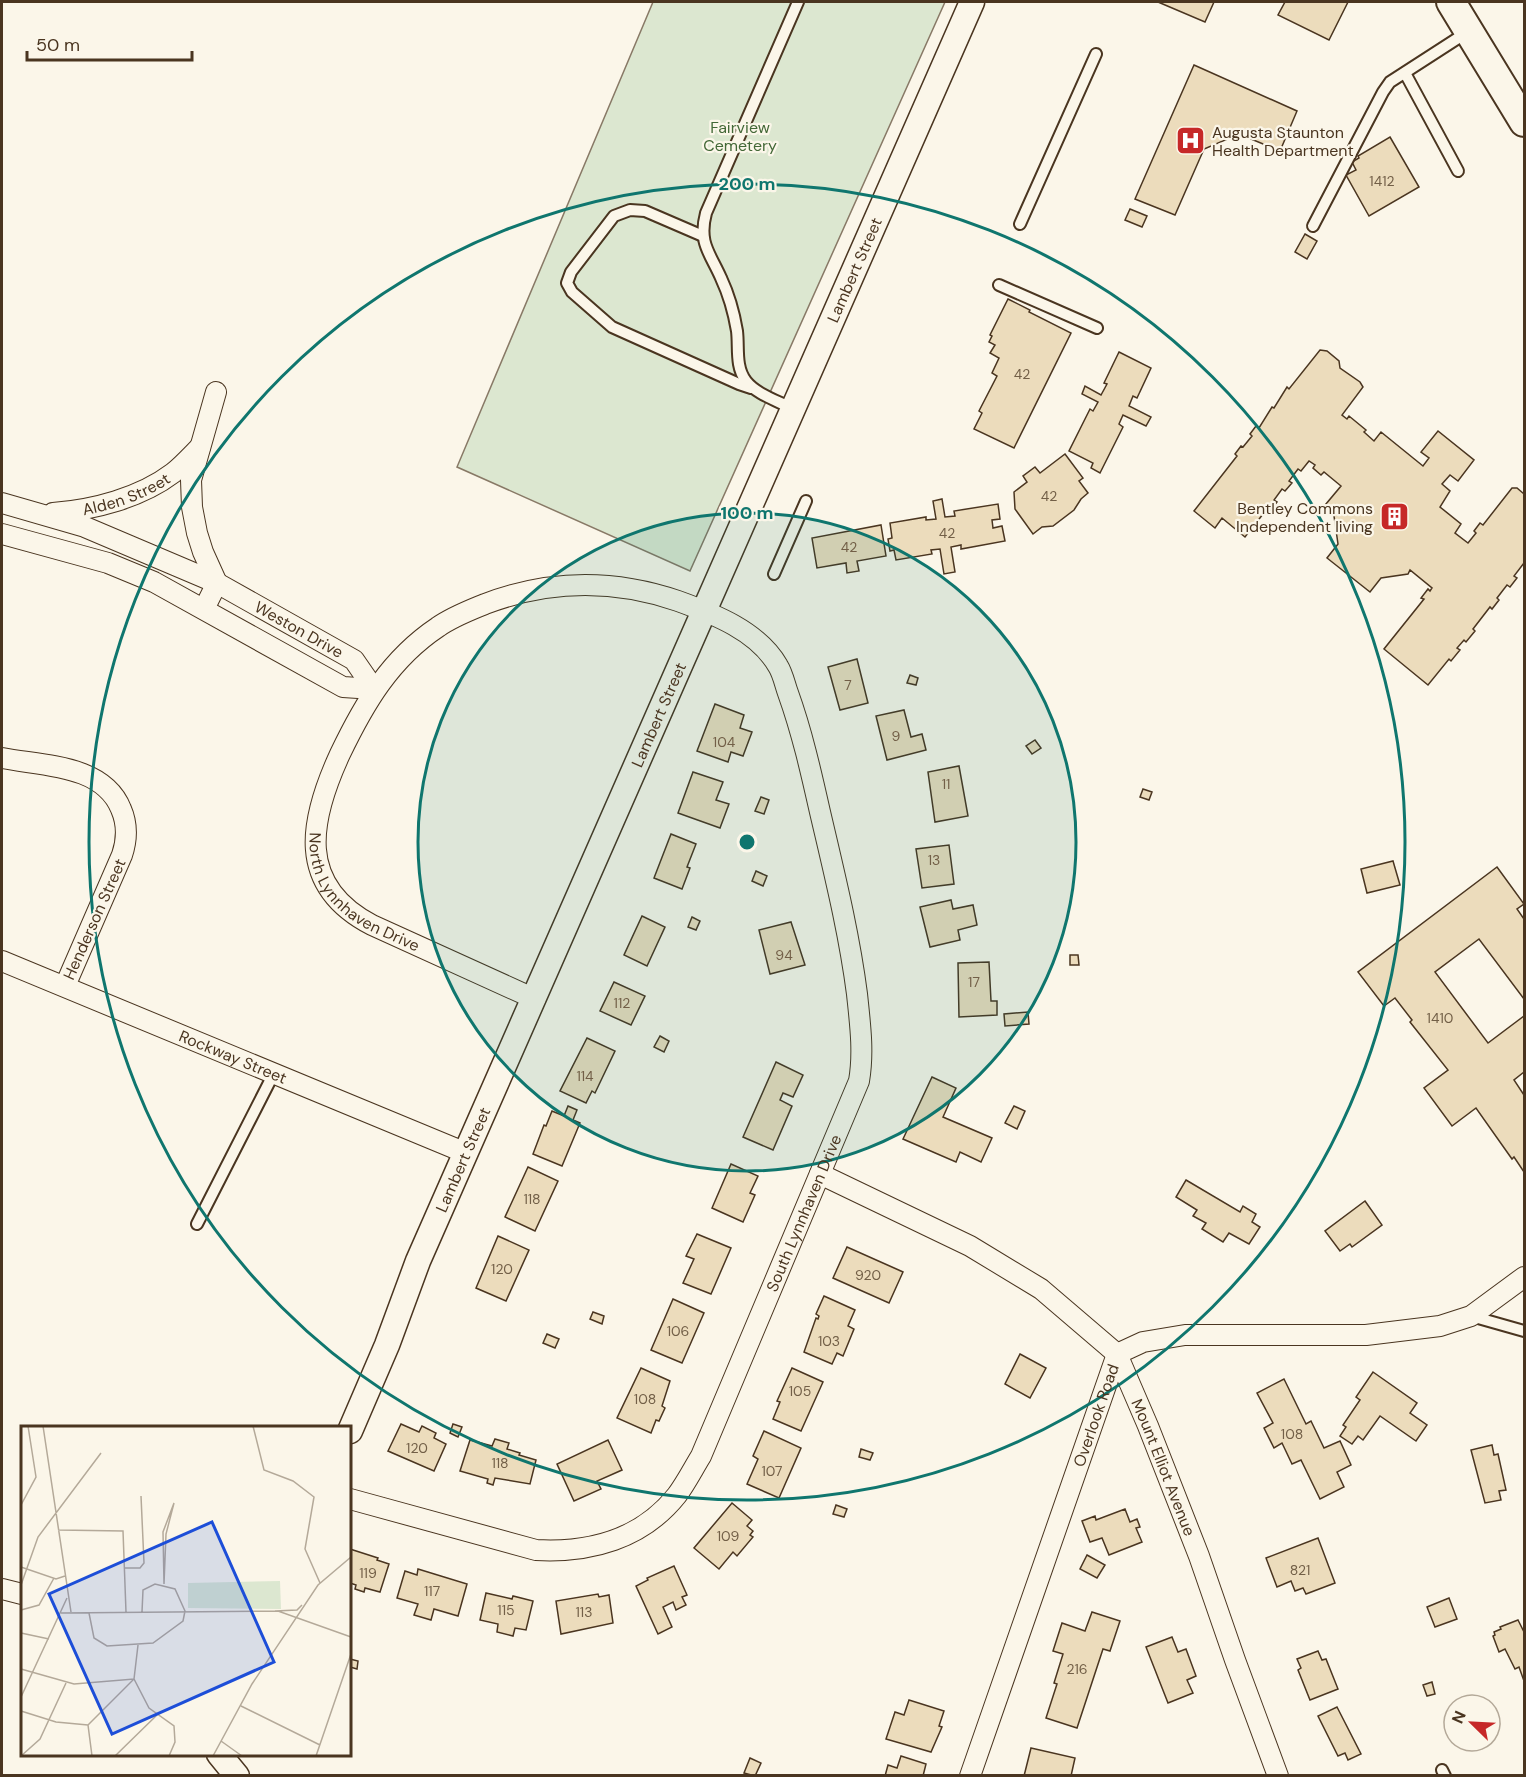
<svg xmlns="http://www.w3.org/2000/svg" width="1526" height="1777" font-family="'DM Sans',sans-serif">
<rect width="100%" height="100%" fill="#fbf6e9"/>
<polygon fill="#dce7d0" stroke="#887966" stroke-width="1.5" points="653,2 945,2 690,571 457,467"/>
<g fill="#ecdcbc" stroke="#4a3520" stroke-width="1.5">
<polygon points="1158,2 1214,2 1205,22"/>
<polygon points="1285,2 1348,2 1329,40 1278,15"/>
<polygon points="1194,65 1297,111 1280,151 1239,134 1204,149 1175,215 1135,199"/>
<polygon points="1390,137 1419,187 1369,216 1346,175 1356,170 1352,162 1359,158 1358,156"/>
<polygon points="1130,209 1147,216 1142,227 1125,220"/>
<polygon points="1305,234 1317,241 1307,259 1295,252"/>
<polygon points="1008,299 1030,310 1029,312 1071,333 1014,448 974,429 982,413 979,411 997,376 992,373 999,358 990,353 995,345 989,342 992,336 990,335"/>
<polygon points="1320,350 1327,351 1339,361 1340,368 1360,382 1363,387 1342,415 1347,419 1349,416 1366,430 1364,432 1374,441 1381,432 1423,466 1429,458 1421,452 1438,431 1474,460 1458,481 1450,475 1442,484 1450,491 1440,507 1461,524 1455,533 1468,543 1476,533 1474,531 1480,523 1483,525 1512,488 1517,488 1524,494 1524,563 1514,576 1517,578 1510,587 1507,585 1497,598 1499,600 1492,609 1490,607 1473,629 1475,631 1466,642 1464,640 1457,648 1460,650 1451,661 1449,659 1428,685 1384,649 1424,599 1421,598 1428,589 1430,591 1432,588 1410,570 1408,574 1381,578 1370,592 1327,558 1338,544 1334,516 1337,513 1326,504 1341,486 1324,472 1321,475 1313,468 1315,465 1309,461 1301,471 1298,469 1289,481 1292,483 1285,491 1282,489 1274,500 1277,502 1270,511 1267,509 1245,537 1222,518 1215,528 1194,511 1237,456 1235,454 1241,446 1243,447 1252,436 1250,434 1256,426 1259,428 1272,407 1274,408 1287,387 1289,389"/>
<polygon points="1119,352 1151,368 1137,398 1133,396 1129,406 1151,417 1146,426 1123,415 1119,424 1123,427 1100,473 1091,468 1093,463 1069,451 1090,409 1093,411 1098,402 1082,394 1085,386 1101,395 1107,384 1104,383"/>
<polygon points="1065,454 1083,478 1079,481 1088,493 1081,499 1074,510 1053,526 1042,527 1033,534 1015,509 1014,492 1027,482 1023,476 1035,467 1040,473"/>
<polygon points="942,499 945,517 955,516 954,511 998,504 1000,519 992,520 993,528 1002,526 1005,541 961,549 961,545 951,547 955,572 944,574 940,549 931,550 932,554 896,560 894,550 890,551 888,539 892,538 890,523 926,517 926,520 936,519 933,501"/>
<polygon points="881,525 886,556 857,561 859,571 847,573 846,563 817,568 812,538"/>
<polygon points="857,659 868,703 840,710 828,667"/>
<polygon points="910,675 918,678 916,685 907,683"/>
<polygon points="715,704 744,715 740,728 752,732 743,756 731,752 728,762 697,751"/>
<polygon points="904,710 911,737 922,734 926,750 887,760 876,716"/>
<polygon points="1035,740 1041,748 1032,754 1026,746"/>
<polygon points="959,766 968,816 935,822 928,772"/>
<polygon points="693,772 723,782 716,800 729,804 720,828 678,813"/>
<polygon points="1143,789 1152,792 1149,800 1140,797"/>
<polygon points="761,797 769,800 764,814 755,811"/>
<polygon points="671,834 696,844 687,867 690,868 682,889 654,878"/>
<polygon points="949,845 954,884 922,888 916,849"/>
<polygon points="1393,861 1400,885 1367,893 1361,869"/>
<polygon points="1497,867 1524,904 1517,909 1524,919 1524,999 1479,939 1435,972 1488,1043 1524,1016 1524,1072 1514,1080 1524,1095 1524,1172 1514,1157 1512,1159 1476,1108 1452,1126 1424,1088 1448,1070 1410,1022 1412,1020 1395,998 1384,1006 1358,972"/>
<polygon points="756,871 767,876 763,886 752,881"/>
<polygon points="951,900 953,909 973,905 977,925 958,930 960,940 930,947 920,907"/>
<polygon points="642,916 665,927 647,966 624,955"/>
<polygon points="692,917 700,921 696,930 688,927"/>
<polygon points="791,922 805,965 770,974 759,930"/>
<polygon points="1070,955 1078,955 1079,965 1070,965"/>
<polygon points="989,962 991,1001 997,1001 997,1015 959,1017 958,963"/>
<polygon points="614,982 645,996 631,1025 600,1011"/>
<polygon points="1028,1012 1029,1024 1005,1026 1004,1014"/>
<polygon points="660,1036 669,1041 664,1052 654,1047"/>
<polygon points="587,1038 615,1051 595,1093 592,1091 586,1103 560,1091"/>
<polygon points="776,1062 803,1075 793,1097 783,1093 780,1100 792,1106 773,1150 743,1137"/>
<polygon points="932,1077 956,1088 943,1117 992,1138 981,1162 960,1152 956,1162 903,1139"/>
<polygon points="568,1106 577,1110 573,1120 580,1123 562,1166 533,1154 544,1125 546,1126 552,1111 564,1116"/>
<polygon points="1014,1106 1025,1111 1017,1129 1005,1123"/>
<polygon points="731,1164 758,1176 750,1193 755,1195 743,1222 712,1208"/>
<polygon points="528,1167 558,1181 535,1231 505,1217"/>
<polygon points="1186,1180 1240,1212 1243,1206 1256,1214 1252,1222 1260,1227 1249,1244 1229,1233 1223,1242 1202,1229 1206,1223 1193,1216 1197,1210 1176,1197"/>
<polygon points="1365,1201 1382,1225 1352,1247 1350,1244 1340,1251 1325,1231"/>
<polygon points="697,1234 731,1248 711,1294 683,1283 694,1259 686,1256"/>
<polygon points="498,1236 529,1250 506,1301 476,1288"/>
<polygon points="847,1247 903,1272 889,1303 833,1278"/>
<polygon points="824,1296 855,1310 848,1326 854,1329 843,1356 837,1353 832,1364 804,1352 816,1318 818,1319 819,1316 816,1314"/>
<polygon points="673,1299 704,1313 682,1363 651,1350"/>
<polygon points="593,1312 604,1316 602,1324 590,1319"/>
<polygon points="547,1334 559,1339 555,1348 543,1343"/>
<polygon points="1020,1354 1046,1368 1030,1398 1005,1384"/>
<polygon points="641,1368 670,1381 662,1406 665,1408 659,1421 656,1420 651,1433 617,1418"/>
<polygon points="792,1368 823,1382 801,1431 773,1419 780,1402 777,1401"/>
<polygon points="1373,1372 1417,1403 1410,1413 1427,1425 1416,1441 1380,1416 1363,1440 1358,1436 1352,1444 1340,1436 1346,1427 1343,1425 1360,1400 1356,1397"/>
<polygon points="1284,1379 1306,1424 1311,1421 1324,1448 1340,1441 1351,1465 1337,1472 1344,1487 1320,1499 1301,1460 1292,1464 1282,1443 1274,1448 1264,1428 1273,1423 1257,1393"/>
<polygon points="401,1424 419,1432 422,1426 436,1433 434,1438 446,1444 434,1471 388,1451"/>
<polygon points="453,1424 462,1427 458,1437 450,1433"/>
<polygon points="764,1431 801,1448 779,1498 747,1484 758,1459 753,1456"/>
<polygon points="495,1439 509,1443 507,1449 520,1453 519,1455 536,1460 530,1484 495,1478 493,1485 487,1483 488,1479 460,1471 470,1440 492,1446"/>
<polygon points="608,1440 622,1470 597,1481 601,1489 574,1501 557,1464"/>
<polygon points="1492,1445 1494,1455 1498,1454 1506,1490 1499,1491 1501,1500 1485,1503 1471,1450"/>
<polygon points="861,1449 873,1453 870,1460 859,1457"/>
<polygon points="732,1503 752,1520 747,1526 753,1531 750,1535 753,1537 737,1556 733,1552 719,1569 694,1548"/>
<polygon points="836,1505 847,1509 844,1517 833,1514"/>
<polygon points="1125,1509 1130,1522 1137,1519 1140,1527 1136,1528 1142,1542 1109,1555 1102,1538 1090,1542 1082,1521 1095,1516 1096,1520"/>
<polygon points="1318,1538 1335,1583 1306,1594 1303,1588 1295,1591 1291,1581 1277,1587 1266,1558"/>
<polygon points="350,1549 378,1558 377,1560 389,1564 380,1592 365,1588 364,1592 355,1589 356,1585 350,1583"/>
<polygon points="1087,1555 1105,1565 1097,1578 1080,1569"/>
<polygon points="674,1566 687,1595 682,1597 686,1605 676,1610 673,1602 663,1607 672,1627 658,1634 636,1586 648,1580 647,1578"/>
<polygon points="418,1569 467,1584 458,1616 434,1609 431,1620 414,1615 418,1604 397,1598 405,1571 417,1575"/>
<polygon points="486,1593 512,1599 513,1596 533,1601 526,1630 515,1628 513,1636 497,1632 498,1624 480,1620"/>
<polygon points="598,1594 599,1597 609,1595 613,1623 561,1634 556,1601"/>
<polygon points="1449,1598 1457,1619 1435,1627 1427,1607"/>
<polygon points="1092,1612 1120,1621 1110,1651 1103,1649 1077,1728 1046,1718 1057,1684 1054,1683 1063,1654 1053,1651 1062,1623 1085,1631"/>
<polygon points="1518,1620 1524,1632 1524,1681 1519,1667 1515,1669 1505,1649 1499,1652 1493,1636 1495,1635 1494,1632 1501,1629 1500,1627"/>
<polygon points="1172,1637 1178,1652 1186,1649 1196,1676 1187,1680 1193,1693 1168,1703 1146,1647"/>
<polygon points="1318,1651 1322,1660 1326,1659 1338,1689 1310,1700 1298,1670 1301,1668 1297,1659"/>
<polygon points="350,1659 358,1661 357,1669 350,1667"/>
<polygon points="1432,1682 1435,1694 1427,1696 1423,1685"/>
<polygon points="909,1700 944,1711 939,1726 942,1727 931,1752 886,1739 895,1712 904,1715"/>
<polygon points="1337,1707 1361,1754 1348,1760 1345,1753 1338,1756 1318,1716"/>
<polygon points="1031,1748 1075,1758 1071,1776 1024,1776"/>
<polygon points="901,1756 926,1764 923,1776 885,1776 888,1765 897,1768"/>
<polygon points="750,1758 761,1763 755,1776 744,1773"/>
</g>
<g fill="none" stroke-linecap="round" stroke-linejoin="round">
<defs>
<g id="service">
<polyline points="1405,73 1458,171"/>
<polyline points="1020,224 1096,54"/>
<polyline points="1313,226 1383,92 1390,82 1469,31"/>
<polyline points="703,236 645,211 630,210 614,216 571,272 567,283 572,292 612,327 739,384 751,388"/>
<polyline points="999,285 1097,328"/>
<path d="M 793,409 C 778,401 756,394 746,381 C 735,367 739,347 737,331 C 734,313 729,295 721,278 C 710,253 698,243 706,213 L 798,2"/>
<polyline points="774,574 806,501"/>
<polyline points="197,1224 274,1073"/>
<polyline points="1471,1316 1524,1331"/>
<polyline points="1442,1770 1445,1776"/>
</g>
<g id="minor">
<path id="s1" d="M 2,503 L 85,527 L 217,583 L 354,660 L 374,689"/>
<path id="s2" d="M 53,513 C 93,510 140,498 173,473 C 182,466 191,456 200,447"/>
<polyline points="2,534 108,563 154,582 343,687 374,689"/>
<polyline points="204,609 217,583 203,552 197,533 192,507 191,480 216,392"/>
<path d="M 2,758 C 42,766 103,764 121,809 C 128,825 127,840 122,855 L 65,986"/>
<path id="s3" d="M 2,961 L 466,1153"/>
<path id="s4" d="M 820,1174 L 970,1246 L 1041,1289 L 1117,1354 L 1148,1426 L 1199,1556 L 1235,1660 L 1278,1776"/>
<path id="s5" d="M 350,1499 L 536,1550 C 590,1553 642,1539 677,1495 C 686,1483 693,1469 701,1456 L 859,1081 C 864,1052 860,1023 857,994 C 849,932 834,872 820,812 C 811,772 802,732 788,693 C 785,685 783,674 778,666 C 758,631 714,614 678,601 C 614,579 548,580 485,604 C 468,611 452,617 438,627 C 390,659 364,704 340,754 C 310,819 295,885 372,925 L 535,999"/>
<polyline points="2,1589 22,1594"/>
<path id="s6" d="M 970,1776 L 1117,1354 L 1143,1342 L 1185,1335 L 1366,1335 L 1440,1326 L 1471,1316 L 1524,1277"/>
</g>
<g id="tertiary">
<path id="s7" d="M 350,1431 L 387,1345 L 418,1261 L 972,2"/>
<polyline points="219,1754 237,1776"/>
</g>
<polyline id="secondary" points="1451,2 1524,122"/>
</defs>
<use href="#service" stroke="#4a3520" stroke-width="14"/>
<use href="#minor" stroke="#4a3520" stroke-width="22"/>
<use href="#tertiary" stroke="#4a3520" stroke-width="27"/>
<use href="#secondary" stroke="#4a3520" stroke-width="32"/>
<use href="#service" stroke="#fbf6e9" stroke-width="10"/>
<use href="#minor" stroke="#fbf6e9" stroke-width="20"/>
<use href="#tertiary" stroke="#fbf6e9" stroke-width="24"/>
<use href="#secondary" stroke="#fbf6e9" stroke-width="28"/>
</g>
<circle cx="747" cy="842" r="329" fill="#0f766e" fill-opacity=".12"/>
<g fill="none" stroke="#0f766e" stroke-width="3">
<circle cx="747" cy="842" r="329"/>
<circle cx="747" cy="842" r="658"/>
</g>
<defs>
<symbol id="hospital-square" viewBox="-11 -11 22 22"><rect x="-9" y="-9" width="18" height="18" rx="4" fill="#c62828" stroke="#fbf6e9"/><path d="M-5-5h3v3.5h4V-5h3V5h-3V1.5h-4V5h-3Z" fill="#fff"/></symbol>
<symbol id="building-square" viewBox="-11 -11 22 22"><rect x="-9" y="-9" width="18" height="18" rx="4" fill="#c62828" stroke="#fbf6e9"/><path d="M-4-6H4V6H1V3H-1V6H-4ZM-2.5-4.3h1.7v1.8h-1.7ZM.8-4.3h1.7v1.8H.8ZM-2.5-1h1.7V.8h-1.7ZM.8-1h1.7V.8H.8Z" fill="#fff"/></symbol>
</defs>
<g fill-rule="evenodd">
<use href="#hospital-square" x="1174" y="124" width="33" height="33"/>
<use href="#building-square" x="1378" y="500" width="33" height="33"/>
</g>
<g text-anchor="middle" stroke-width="4.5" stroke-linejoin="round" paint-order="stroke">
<g font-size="14" fill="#725f47">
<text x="1382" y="186">1412</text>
<text x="1022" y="379">42</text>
<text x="1049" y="501">42</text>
<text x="947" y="538">42</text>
<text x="849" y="552">42</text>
<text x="848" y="690">7</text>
<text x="896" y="741">9</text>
<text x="724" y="747">104</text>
<text x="946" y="789">11</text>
<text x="934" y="865">13</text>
<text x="784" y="960">94</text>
<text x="974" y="987">17</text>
<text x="622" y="1008">112</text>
<text x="1440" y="1023">1410</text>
<text x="585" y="1081">114</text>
<text x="532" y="1204">118</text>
<text x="502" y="1274">120</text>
<text x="868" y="1280">920</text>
<text x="678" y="1336">106</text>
<text x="829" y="1346">103</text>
<text x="800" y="1396">105</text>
<text x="645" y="1404">108</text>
<text x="1292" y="1439">108</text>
<text x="417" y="1453">120</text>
<text x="500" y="1468">118</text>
<text x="772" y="1476">107</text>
<text x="728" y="1541">109</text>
<text x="1300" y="1575">821</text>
<text x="368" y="1578">119</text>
<text x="432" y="1596">117</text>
<text x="506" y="1615">115</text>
<text x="584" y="1617">113</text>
<text x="1077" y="1674">216</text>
</g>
<g font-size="16" fill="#436837" stroke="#fbf6e9">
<text x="740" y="133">Fairview<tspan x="740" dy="18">Cemetery</tspan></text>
</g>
<g font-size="16" fill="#4a3520" stroke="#fbf6e9" text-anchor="start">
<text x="1212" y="138">Augusta Staunton<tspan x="1212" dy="18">Health Department</tspan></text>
<text x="1373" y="514" text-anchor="end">Bentley Commons<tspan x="1373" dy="18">Independent living</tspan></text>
</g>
<g font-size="16" fill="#4a3520" stroke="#fbf6e9">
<text dy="6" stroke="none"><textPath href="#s7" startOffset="1266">Lambert Street</textPath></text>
<text dy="6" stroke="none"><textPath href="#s2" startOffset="76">Alden Street</textPath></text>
<text dy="6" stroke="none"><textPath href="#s1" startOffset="324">Weston Drive</textPath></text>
<text dy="6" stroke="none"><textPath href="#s7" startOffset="780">Lambert Street</textPath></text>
<text dy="6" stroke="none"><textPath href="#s5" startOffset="1928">North Lynnhaven Drive</textPath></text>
<text transform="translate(94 919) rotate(-66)" y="6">Henderson Street</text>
<text dy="6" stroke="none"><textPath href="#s3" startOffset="250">Rockway Street</textPath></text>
<text dy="6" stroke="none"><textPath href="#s7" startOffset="294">Lambert Street</textPath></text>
<text dy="6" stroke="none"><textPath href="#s5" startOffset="660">South Lynnhaven Drive</textPath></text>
<text dy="6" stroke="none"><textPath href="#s6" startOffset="382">Overlook Road</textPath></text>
<text dy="6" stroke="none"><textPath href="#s4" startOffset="472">Mount Elliot Avenue</textPath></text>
</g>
</g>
<g transform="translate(21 1426)">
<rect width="330" height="330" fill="#fbf6e9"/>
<path d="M 259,155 L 260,183 L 167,182 L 167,157 Z" fill="#dce7d0"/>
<path fill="none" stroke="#b4a999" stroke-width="1.5" d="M 22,0 L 50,186M 232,0 L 243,44 L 272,55 L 293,71 L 284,123 L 299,157M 153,77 L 145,108 L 143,158 L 142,106 ZM 0,79 L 15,51 L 7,0M 37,104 L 102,105 L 105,186M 0,141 L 35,153 L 44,150M 103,142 L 119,142 L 123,137 L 120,70M 0,159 L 17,111 L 80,27M 0,184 L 18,179 L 33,152M 254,185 L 276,184 L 281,179M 40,187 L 257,185 L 330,211M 68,187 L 73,212 L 86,220 L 132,217 L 162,195 L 164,185 L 154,163 L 134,158 L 122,164 L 121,186M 0,207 L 28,213M 0,243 L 53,258 L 113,253 L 128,282 L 153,300 L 154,316 L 148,330M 0,271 L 46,172M 220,280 L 299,319M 0,285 L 35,296 L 67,299M 67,299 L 113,253 L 117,219M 67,299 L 71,330M 200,315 L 221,330M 0,330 L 19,313 L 45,257M 94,330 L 137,288M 192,330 L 231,258 L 297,159 L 330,131M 295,330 L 330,228"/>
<path fill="#1d4ed8" fill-opacity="0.15" stroke="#1d4ed8" stroke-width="3" d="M 191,96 L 253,236 L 91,308 L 28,168 Z"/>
<rect width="330" height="330" fill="none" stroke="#4a3520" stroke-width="3"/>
</g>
<circle cx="747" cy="842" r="9" fill="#0f766e" stroke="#fbf6e9" stroke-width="3"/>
<g font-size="18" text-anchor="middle" font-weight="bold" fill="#0f766e" stroke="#fbf6e9" stroke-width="4.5" stroke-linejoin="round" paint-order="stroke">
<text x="747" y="190">200 m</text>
<text x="747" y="519">100 m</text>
</g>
<rect width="1526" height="1777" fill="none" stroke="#4a3520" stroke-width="6"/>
<g transform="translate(1472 1723) rotate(294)"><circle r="28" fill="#fbf6e9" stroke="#b4a999" stroke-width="1.5"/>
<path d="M0-4.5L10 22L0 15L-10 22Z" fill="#c62828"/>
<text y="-9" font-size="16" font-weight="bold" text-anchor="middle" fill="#4a3520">N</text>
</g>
<path d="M27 51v9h165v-9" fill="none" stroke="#4a3520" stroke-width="3"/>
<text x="36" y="51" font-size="18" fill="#4a3520" stroke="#fbf6e9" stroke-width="4.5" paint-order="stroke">50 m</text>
</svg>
